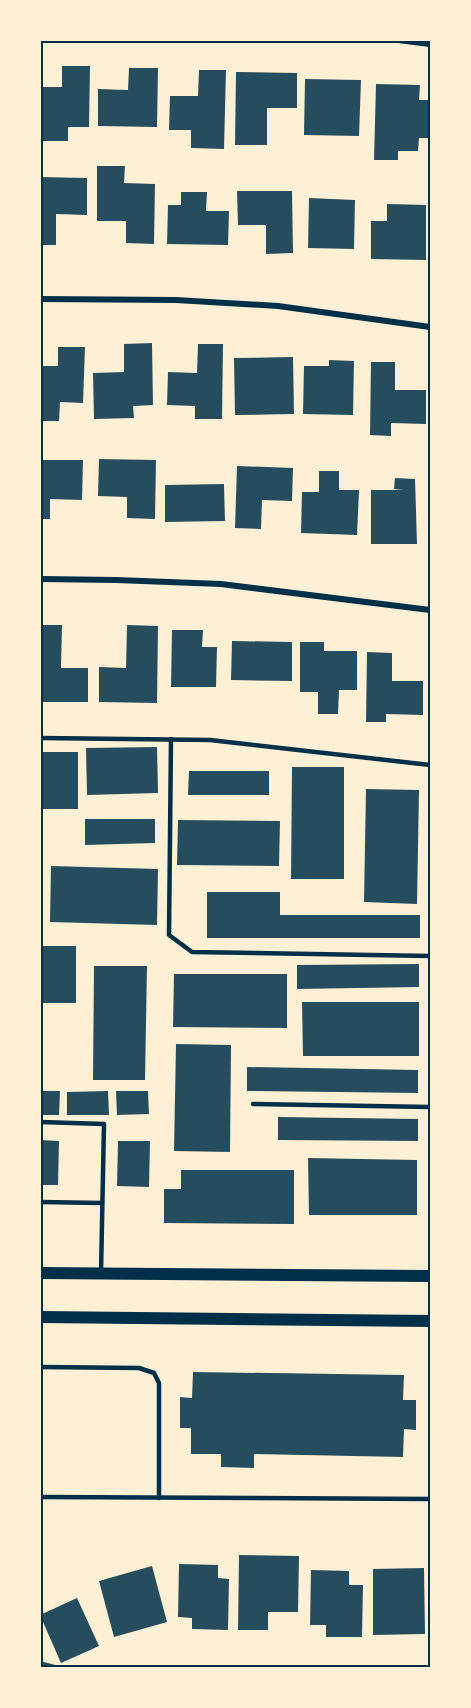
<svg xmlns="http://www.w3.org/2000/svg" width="471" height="1708" font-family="Mulish,sans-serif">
<rect width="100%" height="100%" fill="#fdf0d5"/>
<g fill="#264d5e">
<polygon points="62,66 90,66 89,127 68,127 68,141 40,141 40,87 62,87"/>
<polygon points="129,68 158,68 157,127 98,126 98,89 128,90"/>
<polygon points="199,70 226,70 224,149 191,148 191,130 169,130 170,96 198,96"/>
<polygon points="236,72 297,73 297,108 267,108 267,145 235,145"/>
<polygon points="305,79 361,80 359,136 304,135"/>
<polygon points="376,84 420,85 419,100 429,100 428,138 419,138 418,151 398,151 398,160 374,160"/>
<polygon points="97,166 125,166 124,183 155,184 154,244 126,243 126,221 97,221"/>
<polygon points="40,177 87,178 87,215 56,214 56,245 40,245"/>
<polygon points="237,191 292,191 293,253 266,254 266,225 238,225"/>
<polygon points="181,192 207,192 206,211 229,211 228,245 167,244 168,205 181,205"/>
<polygon points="309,198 355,200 354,249 308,248"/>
<polygon points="387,204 426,205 426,260 371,259 371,221 387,221"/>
<polygon points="152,343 153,405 133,406 134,418 94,419 93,373 124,372 124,344"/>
<polygon points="198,344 223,344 222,419 195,419 195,406 167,405 168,372 197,373"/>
<polygon points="58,347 85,347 83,403 60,402 59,421 40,421 40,366 58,366"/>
<polygon points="293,357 294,414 235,415 234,358"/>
<polygon points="329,360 354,361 353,415 303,414 304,366 329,366"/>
<polygon points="371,362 395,362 395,390 426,390 426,424 391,423 391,436 370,435"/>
<polygon points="99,459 156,460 155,519 127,518 127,497 98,496"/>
<polygon points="40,460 83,460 82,500 50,499 50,519 40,519"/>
<polygon points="237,466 293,468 292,501 262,500 261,529 235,528"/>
<polygon points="319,471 339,471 339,490 359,490 357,535 301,533 302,492 319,492"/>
<polygon points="395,478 415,479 417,544 371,544 371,490 403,490 394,489"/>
<polygon points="224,484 225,521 165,522 165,485"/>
<polygon points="40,625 62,625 61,668 88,668 88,702 40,702"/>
<polygon points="127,625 158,626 157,703 99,702 99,667 126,668"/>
<polygon points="172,630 203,630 202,647 217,647 216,687 171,687"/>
<polygon points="232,641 292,642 292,681 231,680"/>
<polygon points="300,642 324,642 324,651 357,651 357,690 339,690 338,714 318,714 318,692 300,692"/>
<polygon points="367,652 392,653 392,681 423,681 423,715 386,714 386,722 366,722"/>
<polygon points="157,747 158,793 87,795 86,748"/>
<rect x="40" y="752" width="38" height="57"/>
<polygon points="292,767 344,767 344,879 291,879"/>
<polygon points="189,771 269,771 269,795 188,795"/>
<polygon points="366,789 419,790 417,904 364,902"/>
<polygon points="85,819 155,819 155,843 85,845"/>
<polygon points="178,820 280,821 279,866 177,865"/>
<polygon points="51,866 158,869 157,925 50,922"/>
<polygon points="207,892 280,892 280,915 420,915 420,938 207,938"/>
<rect x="40" y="946" width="36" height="57"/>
<polygon points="419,964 419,987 297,989 297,965"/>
<polygon points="94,966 147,966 145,1080 93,1080"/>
<polygon points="174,974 287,974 287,1028 173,1027"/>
<polygon points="302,1002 419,1002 419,1056 303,1056"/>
<polygon points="176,1044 231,1045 230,1152 174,1151"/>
<polygon points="247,1067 418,1070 418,1093 247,1091"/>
<polygon points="40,1091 60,1091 59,1115 40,1115"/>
<polygon points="108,1091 109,1115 67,1115 67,1092"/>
<polygon points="116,1091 148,1091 149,1114 117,1115"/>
<polygon points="278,1117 418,1119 418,1141 278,1140"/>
<polygon points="40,1140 59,1141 58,1185 40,1185"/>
<polygon points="118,1141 150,1141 149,1187 117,1186"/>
<polygon points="308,1158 417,1160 417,1215 309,1215"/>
<polygon points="181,1170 294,1170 294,1224 164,1223 164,1189 181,1189"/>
<polygon points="193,1372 404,1375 403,1400 416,1400 416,1430 404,1429 403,1457 254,1454 254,1468 221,1467 221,1454 191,1454 191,1428 180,1428 180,1397 192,1398"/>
<polygon points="239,1555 299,1556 298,1612 268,1612 268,1630 238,1630"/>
<polygon points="179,1564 218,1565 218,1578 229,1579 228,1630 192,1629 192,1618 178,1617"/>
<polygon points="152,1566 167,1622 114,1637 99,1581"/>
<polygon points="424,1568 425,1634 373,1635 373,1569"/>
<polygon points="311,1570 349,1571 349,1585 363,1585 362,1637 326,1637 326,1625 310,1625"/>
<polygon points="77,1598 99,1646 61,1663 40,1615"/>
<polygon points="40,1661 63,1667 63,1668 40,1668"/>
</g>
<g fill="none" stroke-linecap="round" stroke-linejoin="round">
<g stroke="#003049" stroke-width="4.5">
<polyline points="40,738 210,740 430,765"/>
<polyline points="171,739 169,935 192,952 430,956"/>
<polyline points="253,1104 430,1107"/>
<polyline points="40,1122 104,1124 101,1273"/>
<polyline points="40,1202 102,1203"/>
<polyline points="40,1367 139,1368 154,1373 159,1383 159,1498"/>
<polyline points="40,1497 430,1499"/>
</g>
<g stroke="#003049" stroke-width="6">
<polyline points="398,40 430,44"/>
<polyline points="40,299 176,300 278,306 430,327"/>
<polyline points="40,579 116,580 221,584 430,610"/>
</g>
<g stroke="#003049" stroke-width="12">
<polyline points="40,1273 430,1276"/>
<polyline points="40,1317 430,1321"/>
</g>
</g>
<rect width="471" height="1708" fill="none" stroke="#fdf0d5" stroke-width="84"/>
<rect x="42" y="42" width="387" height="1624" fill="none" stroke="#003049" stroke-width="2"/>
</svg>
